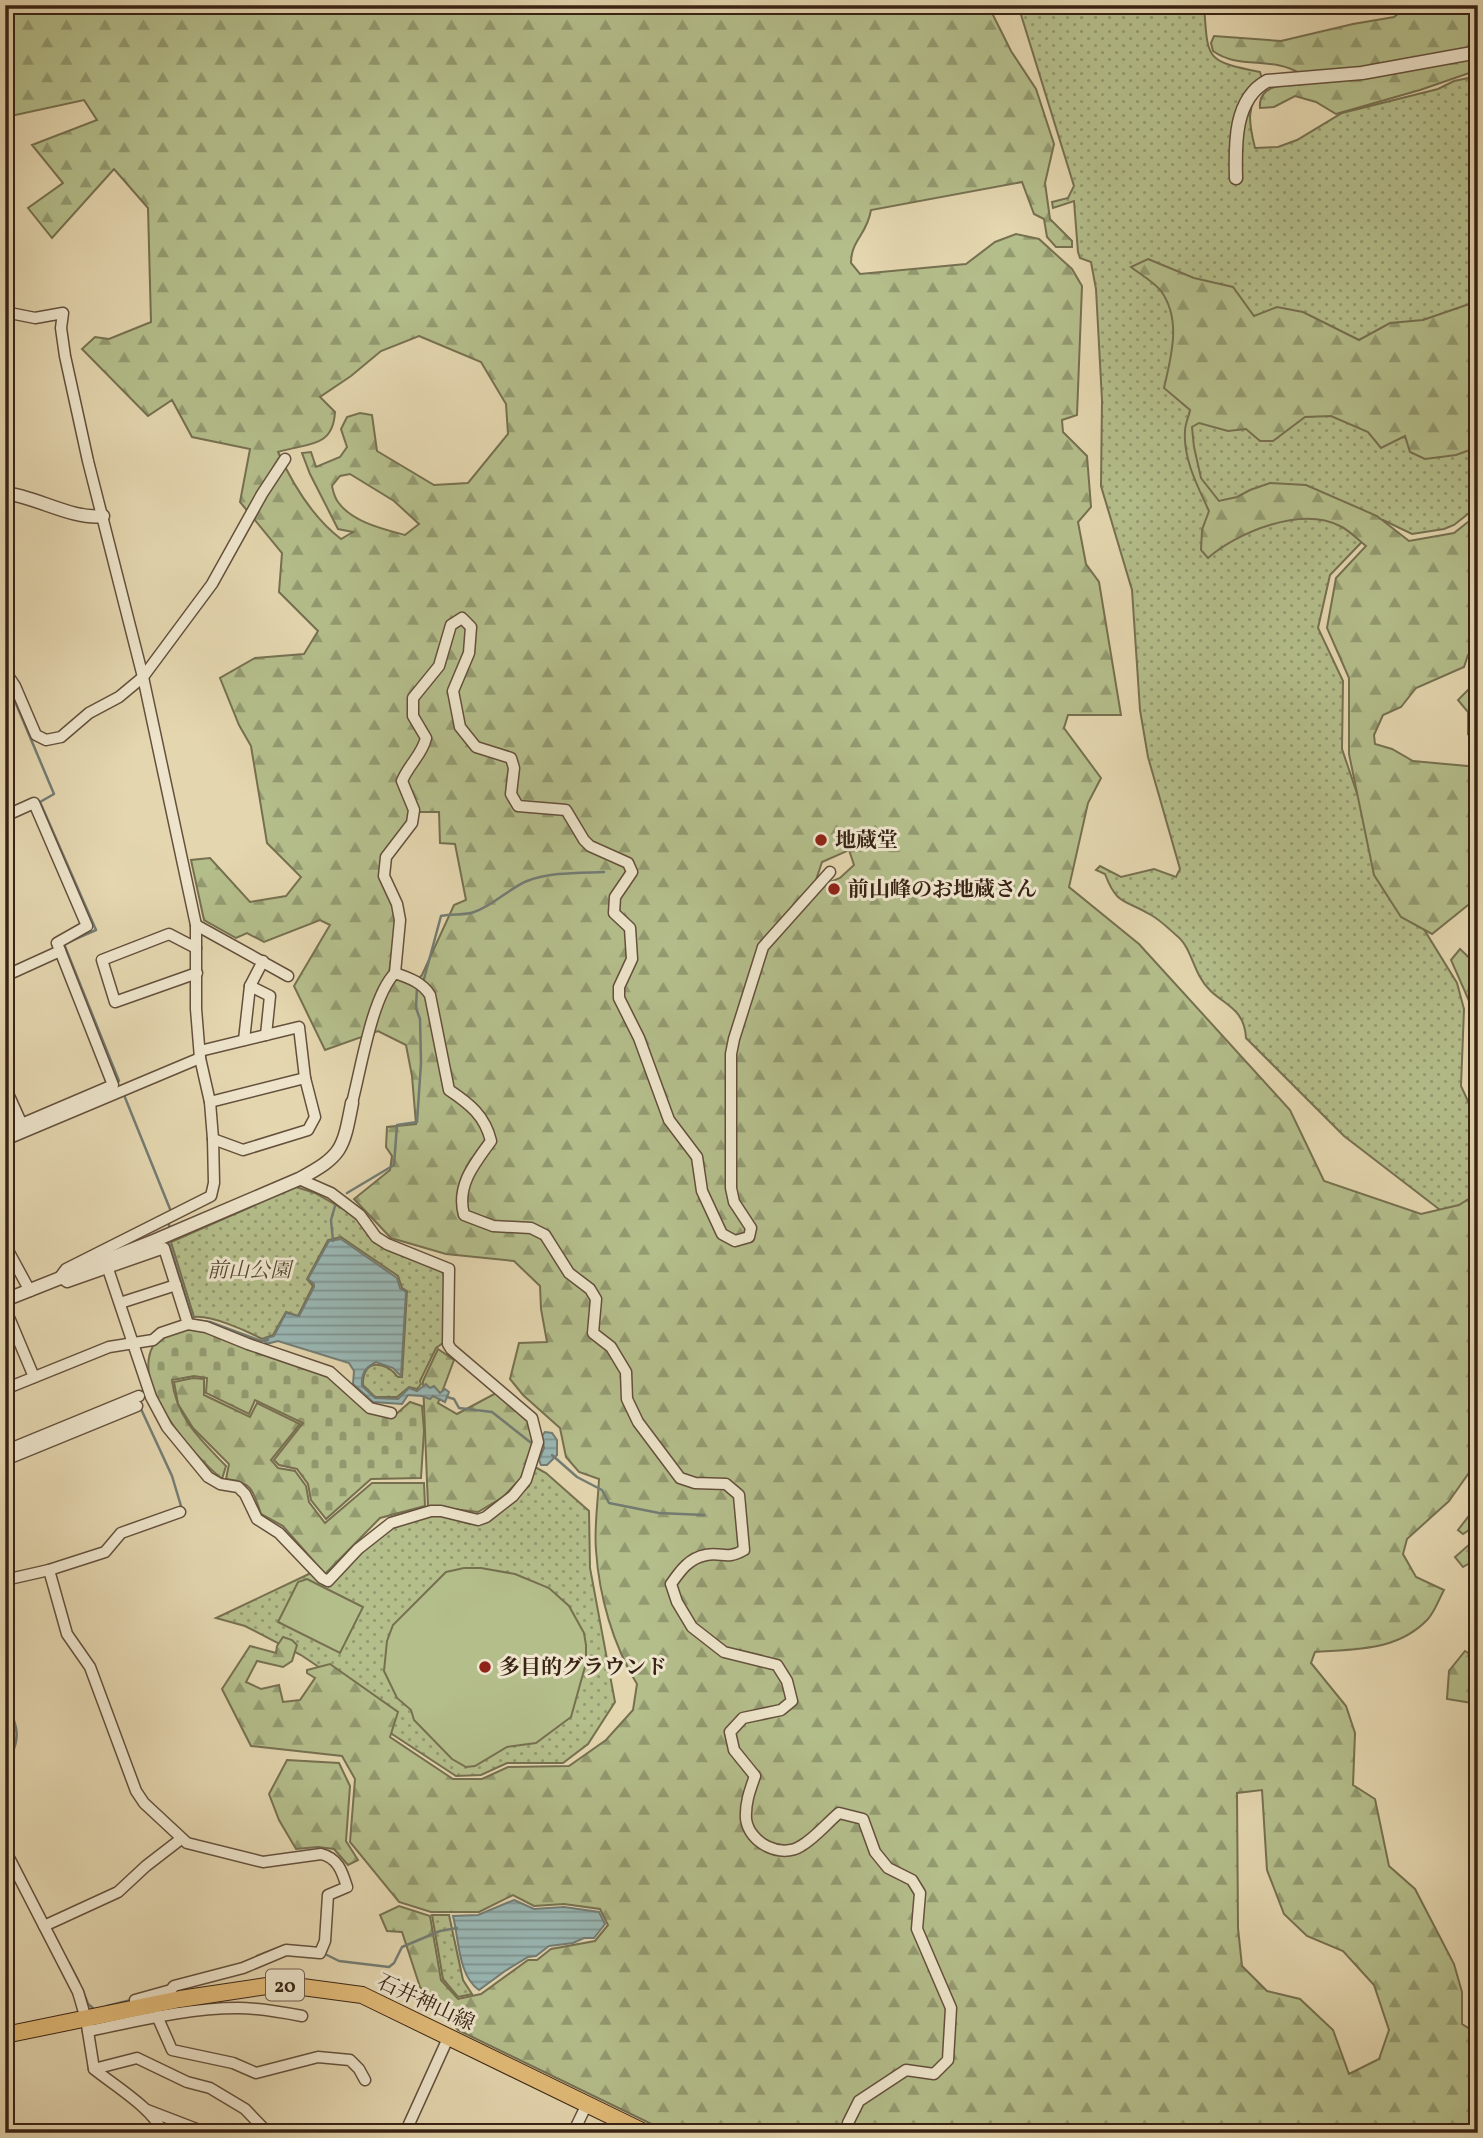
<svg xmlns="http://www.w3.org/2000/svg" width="1483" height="2138" font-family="Vollkorn,'Noto Serif JP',serif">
<defs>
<pattern id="green-dots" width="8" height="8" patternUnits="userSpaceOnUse" patternTransform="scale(1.75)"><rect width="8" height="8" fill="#b4be8b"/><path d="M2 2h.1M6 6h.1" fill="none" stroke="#939a70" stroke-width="1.8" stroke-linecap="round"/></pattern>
<pattern id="forest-firs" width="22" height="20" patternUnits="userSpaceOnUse" patternTransform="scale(1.75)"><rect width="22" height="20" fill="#b4be8b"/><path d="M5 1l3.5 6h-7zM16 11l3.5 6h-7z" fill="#939a70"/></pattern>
<pattern id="cemetery-stones" width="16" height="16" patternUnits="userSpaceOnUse" patternTransform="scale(1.75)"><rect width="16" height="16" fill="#b4be8b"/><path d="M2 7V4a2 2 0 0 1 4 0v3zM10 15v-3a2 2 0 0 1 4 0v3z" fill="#939a70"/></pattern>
<pattern id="water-rules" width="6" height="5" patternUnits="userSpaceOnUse" patternTransform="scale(1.75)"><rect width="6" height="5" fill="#99b7b4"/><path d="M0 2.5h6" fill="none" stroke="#7e9491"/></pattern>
</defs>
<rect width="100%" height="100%" fill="#e4d6af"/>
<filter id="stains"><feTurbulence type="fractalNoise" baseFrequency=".00286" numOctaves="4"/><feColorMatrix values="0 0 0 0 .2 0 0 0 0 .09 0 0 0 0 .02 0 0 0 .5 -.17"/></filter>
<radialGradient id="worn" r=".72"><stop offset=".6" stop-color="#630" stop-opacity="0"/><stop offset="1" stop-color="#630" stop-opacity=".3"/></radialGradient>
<g fill="url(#green-dots)" stroke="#767050" stroke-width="2">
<path d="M 1018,5 L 1204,5 C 1208,59 1204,61 1260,72 L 1264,86 C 1245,105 1249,124 1255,148 L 1278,147 L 1297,140 L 1342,113 L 1438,89 L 1454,81 L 1478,76 L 1478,506 L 1454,525 L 1444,529 L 1412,534 L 1383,520 L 1330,575 L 1318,628 L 1343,681 L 1342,749 L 1364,814 L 1393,879 L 1457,983 L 1464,1009 L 1461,1086 L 1478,1123 L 1478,1199 L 1457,1223 L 1344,1136 L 1246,1038 C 1244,1002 1215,1005 1200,977 C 1192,963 1189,945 1176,935 C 1168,928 1160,920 1151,915 C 1125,899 1117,906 1105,874 L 1096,870 L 1100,866 L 1121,877 L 1154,869 L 1176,877 L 1180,869 L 1148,757 L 1140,710 L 1132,590 L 1101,486 L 1102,400 L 1096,289 L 1091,262 L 1080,258 L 1078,252 L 1074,201 L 1053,208 L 1052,202 L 1068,198 L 1074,186 Z"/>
<path d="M 296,1187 L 315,1193 L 357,1217 L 377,1243 L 387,1250 L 442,1271 L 445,1278 L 443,1343 L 436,1348 L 420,1381 L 421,1384 L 417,1389 L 409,1387 L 397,1397 L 375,1397 L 363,1385 C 362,1359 385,1360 398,1377 L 402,1377 L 407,1291 L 402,1288 L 398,1276 L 341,1237 L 328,1240 L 307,1279 L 313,1286 L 298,1316 L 286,1312 L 273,1335 L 262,1339 C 245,1330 211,1315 194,1317 L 171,1242 Z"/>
<polygon points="535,1467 546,1473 589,1511 590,1568 615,1702 588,1744 563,1763 507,1763 481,1775 456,1776 392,1734 380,1714 341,1682 301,1655 245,1626 216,1618 311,1573 323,1584 394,1526 432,1515 442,1515 470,1524 480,1524 508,1506 529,1486"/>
<polygon points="432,1915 449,1915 463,1980 472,1994 458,1997 443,1979"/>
</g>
<g fill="url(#forest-firs)" stroke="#767050" stroke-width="2" fill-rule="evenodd">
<path d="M 5,5 L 988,5 L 1011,51 L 1036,89 L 1054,144 L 1045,183 L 1050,219 L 1072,241 L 1072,247 L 1056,247 L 1047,237 L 1044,219 L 1034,214 L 1022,182 L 871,210 C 867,235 851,240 851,263 L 860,274 L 966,264 L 995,242 L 1016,234 L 1039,239 L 1072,269 L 1082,286 L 1077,415 L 1062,420 L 1063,432 L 1087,456 L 1091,507 L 1078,522 L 1086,564 L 1099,582 L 1121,715 L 1068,715 L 1064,728 L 1101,778 L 1088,803 L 1069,887 L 1139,944 L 1290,1110 L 1324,1181 L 1421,1214 L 1459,1205 L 1478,1193 L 1478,1460 L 1449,1501 L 1407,1539 L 1403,1554 L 1416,1577 L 1444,1590 C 1439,1599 1435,1611 1428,1619 C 1398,1651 1356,1649 1315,1652 L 1311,1663 L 1346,1706 L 1355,1733 L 1353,1785 L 1375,1799 L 1389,1866 L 1415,1889 L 1454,1964 L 1462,1992 L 1462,2024 L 1478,2034 L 1478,2133 L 670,2133 L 458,2030 L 420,1987 L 402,1932 L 387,1931 L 380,1915 L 399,1906 L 430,1916 L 441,1980 L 458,1999 L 481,1994 L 528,1960 L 537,1960 L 551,1949 L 595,1941 L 608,1925 L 600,1909 L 564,1904 L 534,1906 L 513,1895 L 479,1912 L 431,1912 L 399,1902 L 350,1842 L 355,1779 L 342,1756 L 251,1746 L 222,1689 L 250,1646 L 276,1653 L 277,1646 L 283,1637 L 292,1640 L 297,1645 L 292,1661 L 283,1667 L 257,1661 L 246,1682 L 261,1689 L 279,1685 L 283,1702 L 300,1700 L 315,1678 L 307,1673 L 307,1670 L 330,1664 L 398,1712 L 390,1737 L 453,1779 L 482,1779 L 508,1767 L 569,1766 L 606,1740 L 633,1710 L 637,1684 C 613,1645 599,1596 596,1550 C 594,1527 598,1502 599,1479 L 579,1472 L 566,1457 L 560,1428 L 523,1395 L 510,1379 L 519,1343 L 547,1342 L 541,1309 L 540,1286 L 514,1261 L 446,1254 L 391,1238 L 354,1199 L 390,1170 L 392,1156 L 386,1147 L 387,1127 L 416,1124 L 412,1076 L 406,1045 L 378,1031 L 325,1050 L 294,986 L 330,925 L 320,920 L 264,942 L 247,933 L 236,938 L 204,920 L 191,860 L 210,858 L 250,902 L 286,896 L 301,877 L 267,843 L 251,746 L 239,725 L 220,678 L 255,658 L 304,654 L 318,631 L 279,592 L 282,553 L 240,502 L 250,449 L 192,437 L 172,400 L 148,416 L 82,349 L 95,337 L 109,339 L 151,322 L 148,208 L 114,169 L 52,238 L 28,208 L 63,183 L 32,145 L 97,120 L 84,100 L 6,117 L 12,148 L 5,149 ZM 419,336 L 481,362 L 506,404 L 508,434 L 468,483 L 434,485 L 377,451 L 372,415 L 360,413 L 347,417 L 341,429 L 347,447 L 340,457 L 316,467 L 311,452 L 302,453 L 310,474 L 338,529 L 353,532 L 341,539 C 312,517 293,485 278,452 C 306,443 333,449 335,412 L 320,397 L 351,376 L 381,351 ZM 350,474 L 394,501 L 419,524 L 405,535 C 383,529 352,522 338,502 C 335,498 333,491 332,486 L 340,476 ZM 410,812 L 439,812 L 440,843 L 455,844 L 466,900 L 454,905 L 422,975 L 414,983 L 389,974 L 396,920 L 383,854 L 408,822 ZM 849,850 L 854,865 L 840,878 L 825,884 L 816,880 L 822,862 ZM 1262,1790 L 1267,1870 L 1284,1914 L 1307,1936 L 1343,1951 L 1374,1985 L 1389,2030 L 1379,2059 L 1349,2074 L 1333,2030 L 1300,1999 L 1267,1991 L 1242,1966 L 1238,1928 L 1237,1793 Z"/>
<path d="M 1409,5 L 1478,5 L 1478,70 L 1420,90 L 1336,114 L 1316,102 L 1295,96 L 1274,107 L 1260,108 C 1258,86 1282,84 1299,85 L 1299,73 C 1272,56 1239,70 1213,51 L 1211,43 L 1214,36 L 1281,41 L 1353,24 L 1394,17 Z"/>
<path d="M 1148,259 L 1194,278 L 1233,287 L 1254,316 L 1277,307 L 1303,312 L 1359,340 L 1390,323 L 1423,320 L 1478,301 L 1478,447 L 1456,455 L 1425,459 L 1410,452 L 1405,436 L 1381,448 L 1368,432 L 1331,416 L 1305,417 L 1273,441 L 1260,441 L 1246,429 L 1228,431 L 1199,423 L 1192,427 L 1194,447 L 1201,478 L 1219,501 L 1237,497 L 1250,490 L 1270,483 L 1306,485 L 1377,516 L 1409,541 L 1454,533 L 1478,514 L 1478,552 L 1472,589 L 1478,597 L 1478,645 L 1468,655 L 1464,667 L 1416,688 L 1401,707 L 1383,715 L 1374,735 L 1375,744 L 1392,749 L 1413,761 L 1478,767 L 1478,897 L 1432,934 L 1401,917 L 1374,875 L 1349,754 L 1349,678 L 1327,628 L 1336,578 L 1366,546 C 1358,540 1349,530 1340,526 C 1301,506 1238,532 1208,558 L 1201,550 L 1202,530 L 1209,511 C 1198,487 1183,459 1185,431 C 1185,424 1189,416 1190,410 L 1164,388 C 1171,357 1182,320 1161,291 C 1154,282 1140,274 1131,267 Z"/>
<polygon points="1478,680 1478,729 1468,734 1468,712 1458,700"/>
<polygon points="1460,949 1478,966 1478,1103 1471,1085 1470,1003 1451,960"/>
<polygon points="438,1349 454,1360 438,1403 457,1414 498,1392 530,1423 532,1437 531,1454 521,1478 503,1497 478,1512 428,1506 423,1381"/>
<path d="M 193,1378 L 204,1379 L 204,1395 L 250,1417 L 257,1403 L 300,1424 L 271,1460 L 278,1468 L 295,1471 L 306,1486 L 309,1502 L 325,1523 L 372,1483 L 424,1483 L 425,1506 L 380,1518 L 325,1574 L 283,1526 L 261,1514 C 253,1490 252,1482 226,1479 L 229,1464 L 193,1428 L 178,1404 L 174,1382 Z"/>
<polygon points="1478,1504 1478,1524 1463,1534 1458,1530"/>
<polygon points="1478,1537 1478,1558 1463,1567 1455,1557"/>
<polygon points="1465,1651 1478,1659 1478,1704 1447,1699 1449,1671"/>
<polygon points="287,1760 339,1763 350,1786 346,1841 358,1860 348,1865 334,1849 318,1847 296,1849 279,1820 269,1794"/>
</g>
<path fill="url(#cemetery-stones)" stroke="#767050" stroke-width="2" d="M 186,1328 L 202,1330 L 331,1378 L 370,1413 L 394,1416 L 410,1402 L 422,1406 L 424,1431 L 421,1478 L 371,1479 L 326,1519 L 311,1500 L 308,1484 L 297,1469 L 279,1465 L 274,1460 L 303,1423 L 255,1400 L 249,1414 L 206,1393 L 207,1378 L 194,1376 L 172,1380 C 176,1418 201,1440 226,1466 L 222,1479 C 194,1456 131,1386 153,1346 C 160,1334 175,1332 186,1328 Z"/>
<g fill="#b4be8b" stroke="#767050" stroke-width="2">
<polygon points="464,1568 481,1568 515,1574 549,1588 569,1606 584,1633 586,1645 586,1663 571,1717 536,1743 507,1747 475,1766 466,1767 452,1759 414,1720 411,1710 397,1698 384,1671 387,1641 393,1625 446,1572"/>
<polygon points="307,1579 363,1607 340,1653 278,1622 298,1582"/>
</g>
<g fill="url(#water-rules)" stroke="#737c74" stroke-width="2">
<path d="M 341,1239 L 397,1278 L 400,1288 L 406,1292 L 401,1376 L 393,1368 L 376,1362 C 365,1368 361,1373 362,1386 L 375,1398 L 398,1399 L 409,1388 L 417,1391 L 426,1384 L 430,1388 L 434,1386 L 440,1393 L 445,1389 L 449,1392 L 445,1402 L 433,1396 L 430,1399 L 422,1396 L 408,1395 L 402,1404 L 373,1402 L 353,1384 L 354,1371 L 349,1363 L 278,1341 L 266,1344 L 264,1339 L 274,1336 L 286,1313 L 299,1316 L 314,1287 L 314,1284 L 308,1279 L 329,1241 Z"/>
<polygon points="545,1432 552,1433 557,1440 557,1455 547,1465 541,1465 539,1460 544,1448 542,1436"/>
<path d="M 514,1900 L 534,1909 L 564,1907 L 599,1912 L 605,1924 L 594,1938 L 584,1938 L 573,1943 L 549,1946 L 536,1956 L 528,1957 L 505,1971 L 479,1990 C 458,1976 459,1939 453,1916 L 478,1915 Z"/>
</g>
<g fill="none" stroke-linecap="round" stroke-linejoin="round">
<g stroke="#737c74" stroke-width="2.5">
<polyline points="6,680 54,794 40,802 96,930 64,944 119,1081"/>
<path d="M 424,979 L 441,916 C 452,913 464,916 474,912 C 493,906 508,889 527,881 C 550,872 579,873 604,872"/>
<polyline points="124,1095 170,1209"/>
<polyline points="347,1193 394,1165 397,1125 417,1122 421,1063 420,1019 416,1008 417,987"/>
<polyline points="169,1224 169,1226"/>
<polyline points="333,1241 331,1220 335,1206"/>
<polyline points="169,1243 193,1320 210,1322 261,1341 268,1340"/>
<polyline points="447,1397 454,1399 459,1408 492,1412 530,1442"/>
<polyline points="141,1409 172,1476 181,1506"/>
<polyline points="552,1455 577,1477 602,1490 609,1503 659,1513 704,1515"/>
<path d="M 5,1699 C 21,1735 20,1735 5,1772"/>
<polyline points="5,1841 10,1848"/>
<polyline points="327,1955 339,1961 389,1967 394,1963 402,1947 440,1931 457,1928"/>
<polyline points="257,1956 283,1946"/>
<polyline points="69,1963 79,1982"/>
<polyline points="83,1991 88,2004 94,2009"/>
<polyline points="107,2006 131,2000"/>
</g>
<defs>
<g id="minor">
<polyline points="5,312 35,318 63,313 61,328 65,356 88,461 143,677 196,925 196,1009 200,1058 210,1102 213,1139 214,1183 211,1196 66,1269 60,1277 67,1282 164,1248 188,1324"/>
<polyline points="5,671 15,686 36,735 46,740 61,737 89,713 119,697 143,677 212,584 262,494 285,459"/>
<polyline points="5,816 34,803 87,926 57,943 113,1085 5,1131"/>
<polyline points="196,925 288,976"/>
<polyline points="196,948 169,934 102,960 115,1002 197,973"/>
<path d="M 395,973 L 400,920 L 397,904 L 384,876 L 386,857 L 412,823 L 414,810 L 402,781 C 409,764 422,755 426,738 L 413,716 L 413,698 L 439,666 L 451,625 L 462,618 L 471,627 L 469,653 L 453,691 L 460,727 L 476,747 L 511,758 L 514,768 L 511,794 L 518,806 L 566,810 L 584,840 L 590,846 L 628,863 L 632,872 L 615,897 L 614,913 L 630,928 L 632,959 L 619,987 L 619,998 L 639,1038 L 669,1120 L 697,1157 L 702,1191 L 722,1234 L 735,1241 L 749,1237 L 751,1228 L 734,1202 L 731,1188 L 731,1054 L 734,1039 L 763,947 L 830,872"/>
<polyline points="5,976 60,951"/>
<polyline points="250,986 270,996 266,1035"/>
<polyline points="244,1040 250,986 263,961"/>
<polyline points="200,1051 299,1027 305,1078 315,1117 308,1130 243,1150 213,1139"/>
<polyline points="5,1087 24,1129"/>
<polyline points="210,1102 305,1078"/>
<path d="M 352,1103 C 361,1069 372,996 395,973 C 409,978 422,982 430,995 L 449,1090 C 470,1104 485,1116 491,1141 C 474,1164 456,1186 464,1215 L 493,1226 L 531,1228 L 545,1235 L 569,1273 L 590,1289 L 596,1299 L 593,1333 L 611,1347 L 626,1372 L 627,1399 L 638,1422 L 680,1478 L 695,1483 L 726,1484 L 739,1495 L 744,1550 C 727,1560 722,1552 706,1555 C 689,1558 680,1571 671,1584 L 677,1602 L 692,1627 L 724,1652 L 777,1665 L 787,1681 L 792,1701 L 781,1710 L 743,1718 L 730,1732 L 734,1750 L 755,1776 C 750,1790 745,1803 746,1819 C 749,1843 781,1859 801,1846 C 815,1838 827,1823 839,1813 L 863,1819 L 875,1852 L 888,1868 L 912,1880 L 920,1893 L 917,1929 L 951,2008 L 948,2060 L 934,2074 L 906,2070 L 859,2101 L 848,2123 L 852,2133"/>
<polyline points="5,1140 200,1058"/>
<polyline points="5,1245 30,1291"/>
<polyline points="108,1269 151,1397 167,1427 208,1477 220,1484 238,1487 245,1494 257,1519 279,1533 322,1578 328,1581 358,1549 391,1523 431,1511 441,1511 478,1520 486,1517 513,1496 526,1480 538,1442 532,1418 451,1349 448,1344 449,1269 387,1244 376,1237 360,1215 331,1193 299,1179"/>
<polyline points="120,1303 176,1285"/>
<polyline points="5,1308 34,1377"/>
<polyline points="5,1389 109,1347 153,1340 161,1333 188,1324 206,1327 248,1344 330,1372 370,1408 391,1413"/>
<polyline points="5,1451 139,1396"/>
<polyline points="5,1460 137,1406"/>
<path d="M 49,1570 L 67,1634 L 90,1667 L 136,1791 L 144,1803 L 187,1843 L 263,1862 L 321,1854 C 338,1858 342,1871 347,1887 L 328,1895 L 325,1941 L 320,1953 L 286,1950 L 243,1968 L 174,1986 L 171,1990 L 135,2000 L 137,2008"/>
<polyline points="5,1580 49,1570 105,1552 121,1533 180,1512"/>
<path d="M 5,1850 L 78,1992 L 86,2019 L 94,2069 C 112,2084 157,2111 162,2133"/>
<polyline points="44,1926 118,1892 146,1866 181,1839"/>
<polyline points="157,2016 172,2050 233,2063 256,2073 318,2057 350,2060 359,2069 365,2080"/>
<path d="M 88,2031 C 137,2021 187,2008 238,2008 C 259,2008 281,2012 302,2016"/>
<polyline points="94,2069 137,2058 187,2082 210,2088 245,2109 268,2133"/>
<polyline points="147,2110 207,2133"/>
<polyline points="405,2133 449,2036"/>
<polyline points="573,2133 587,2104"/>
</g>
<g id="tertiary">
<path d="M 1236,178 C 1235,144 1234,99 1267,81 L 1362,73 L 1478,52"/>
<path d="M 5,493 C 37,497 73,520 103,516"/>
<path d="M 5,1300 L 156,1240 L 299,1179 C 342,1156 343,1150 352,1103"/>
</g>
<polyline id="primary" points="5,2035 180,1999 280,1984 362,1995 646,2133"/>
</defs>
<use href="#minor" stroke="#64503c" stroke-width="13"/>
<use href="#tertiary" stroke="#64503c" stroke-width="15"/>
<use href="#primary" stroke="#392315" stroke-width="18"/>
<use href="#minor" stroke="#ede4cb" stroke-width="10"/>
<use href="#tertiary" stroke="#ede4cb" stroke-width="12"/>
<use href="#primary" stroke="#e2bb78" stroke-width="16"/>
</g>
<g fill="#8f2418" stroke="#ede4cb" stroke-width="2.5">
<circle cx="821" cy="840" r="7"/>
<circle cx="834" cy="889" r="7"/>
<circle cx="485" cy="1667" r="7"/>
</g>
<g text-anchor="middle" stroke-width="6" stroke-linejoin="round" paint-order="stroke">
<rect fill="#ede4cb" stroke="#6f5d4c" stroke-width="2" x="266" y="1969.5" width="38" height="31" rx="5"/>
<g font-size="19" font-weight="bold" fill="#392315">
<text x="285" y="1992">20</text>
</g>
<g font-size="21" font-weight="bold" fill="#392315" stroke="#ede4cb" text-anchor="start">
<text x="835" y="847">地蔵堂</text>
<text x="848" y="896">前山峰のお地蔵さん</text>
<text x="499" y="1674">多目的グラウンド</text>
</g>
<g font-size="21" font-style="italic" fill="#584a32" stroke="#ede4cb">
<text x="249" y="1277">前山公園</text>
</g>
<g font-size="21" fill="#392315" stroke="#ede4cb">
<text transform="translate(426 2002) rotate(25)" y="7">石井神山線</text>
</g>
</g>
<rect width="1483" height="2138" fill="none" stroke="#e4d6af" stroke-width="28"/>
<rect x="7" y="7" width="1469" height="2124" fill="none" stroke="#392315" stroke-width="3.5"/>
<rect x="14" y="14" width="1455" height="2110" fill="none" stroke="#392315" stroke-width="2"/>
<rect width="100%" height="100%" filter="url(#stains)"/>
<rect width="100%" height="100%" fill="url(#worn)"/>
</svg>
